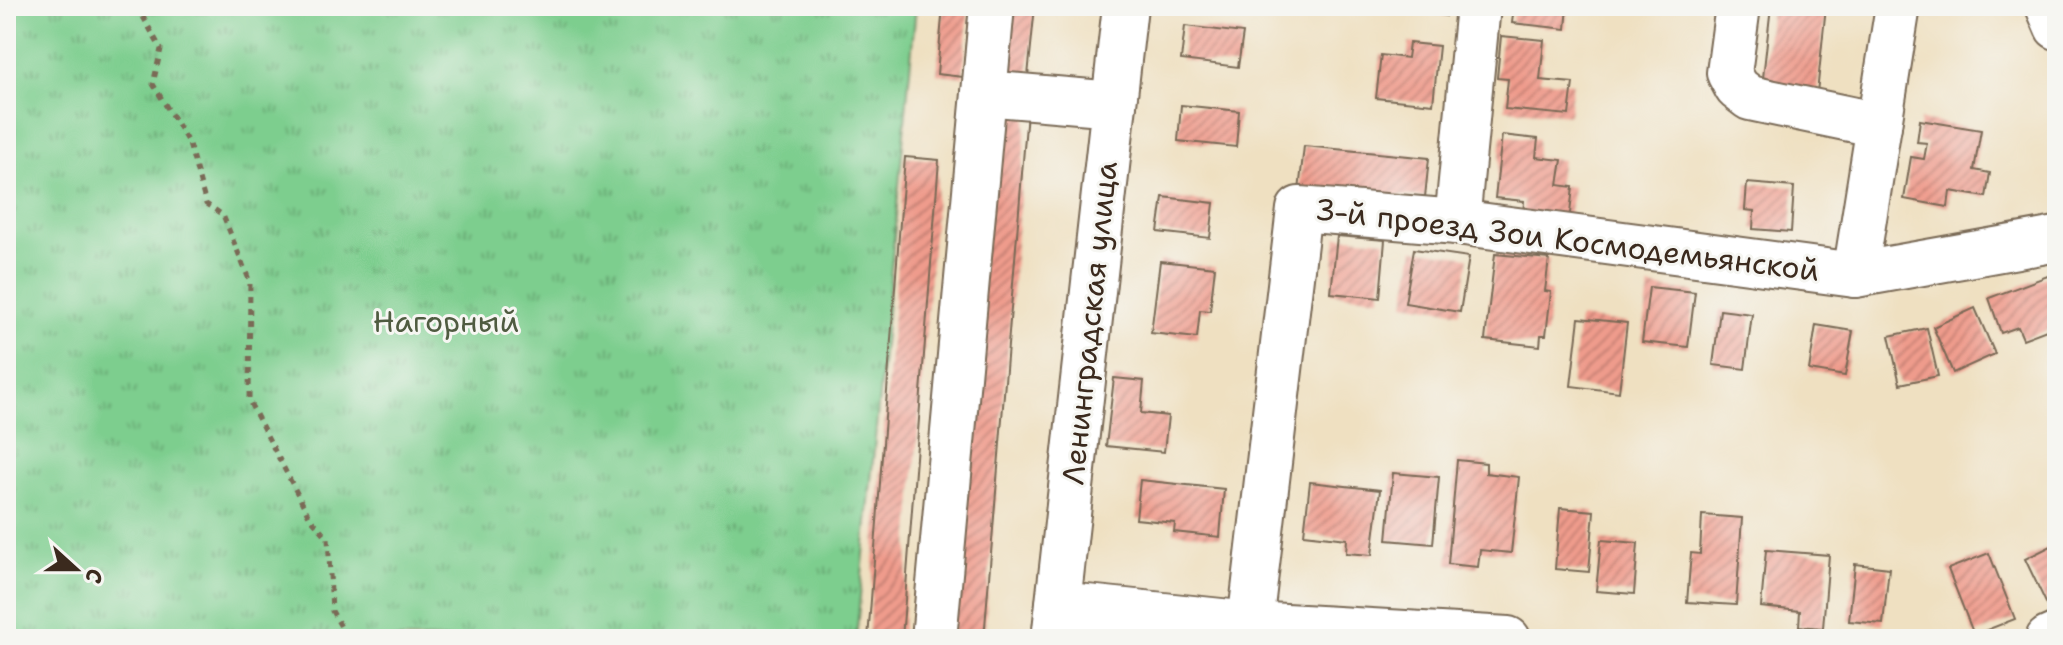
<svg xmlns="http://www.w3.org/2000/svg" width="2063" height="645" font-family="'Shantell Sans',sans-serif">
<defs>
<pattern id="park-tufts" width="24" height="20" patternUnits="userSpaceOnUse" patternTransform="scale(2)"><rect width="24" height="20" fill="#7dce8e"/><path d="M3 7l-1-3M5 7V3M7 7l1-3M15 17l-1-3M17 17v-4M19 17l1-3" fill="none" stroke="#68a773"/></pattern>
<pattern id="building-hatch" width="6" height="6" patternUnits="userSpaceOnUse" patternTransform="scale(2)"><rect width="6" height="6" fill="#ef9b8c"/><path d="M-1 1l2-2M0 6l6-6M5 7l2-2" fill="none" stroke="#c37f72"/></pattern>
</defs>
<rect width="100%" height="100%" fill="#f6f6f2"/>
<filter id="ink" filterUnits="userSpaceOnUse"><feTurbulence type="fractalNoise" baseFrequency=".0125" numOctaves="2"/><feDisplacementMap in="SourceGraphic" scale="16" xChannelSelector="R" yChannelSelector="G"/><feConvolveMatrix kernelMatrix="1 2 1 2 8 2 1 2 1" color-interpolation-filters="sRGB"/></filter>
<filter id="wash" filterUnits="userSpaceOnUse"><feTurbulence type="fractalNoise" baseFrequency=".006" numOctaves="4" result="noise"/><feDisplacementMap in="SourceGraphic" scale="32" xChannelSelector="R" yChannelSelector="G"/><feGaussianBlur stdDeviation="1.8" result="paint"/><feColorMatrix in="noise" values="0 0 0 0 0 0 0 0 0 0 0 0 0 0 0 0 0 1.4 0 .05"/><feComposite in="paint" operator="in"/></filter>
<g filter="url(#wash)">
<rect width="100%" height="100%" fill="#efe0c1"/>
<polygon fill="url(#park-tufts)" stroke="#5c7c56" stroke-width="2" points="6,6 916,6 856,639 6,639"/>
<g id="blocks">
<g fill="url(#building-hatch)">
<polygon points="943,6 969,6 963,77 937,74"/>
<polygon points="1005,6 1035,6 1027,86 998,83"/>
<polygon points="1393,6 1447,6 1446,16"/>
<polygon points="1514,6 1568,6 1566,29 1512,23"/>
<polygon points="1771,6 1826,6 1817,93 1762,87"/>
<polygon points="1185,26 1243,33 1238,67 1181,60"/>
<polygon points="1501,36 1544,40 1540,80 1573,83 1569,115 1505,109 1508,79 1497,78"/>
<polygon points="1409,43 1439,46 1433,104 1376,98 1381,55 1407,58"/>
<polygon points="1181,105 1239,111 1236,147 1178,141"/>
<polygon points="995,109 1027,112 984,639 951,639"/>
<polygon points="1920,120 1981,130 1974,170 1990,173 1986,197 1950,191 1948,207 1904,199 1911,157 1924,159 1927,143 1917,142"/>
<polygon points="1502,135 1538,139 1536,157 1562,160 1558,185 1573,187 1569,222 1523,217 1524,201 1495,198"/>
<polygon points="1304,146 1429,158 1425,197 1299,191"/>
<polygon points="905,157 939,160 902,639 868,639"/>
<polygon points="1747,183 1794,187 1791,232 1753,229 1754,211 1745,210"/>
<polygon points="1163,197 1214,203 1210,238 1158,232"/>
<polygon points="1337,236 1385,240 1380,298 1331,293"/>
<polygon points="1414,249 1469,257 1460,312 1405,303"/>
<polygon points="1495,254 1549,259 1545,291 1551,292 1546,335 1541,335 1540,346 1485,340"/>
<polygon points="1160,261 1215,267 1210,311 1200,310 1197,338 1151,333"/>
<polygon points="2053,274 2057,285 2057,326 2023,339 2018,327 2001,333 1989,298"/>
<polygon points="1649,287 1695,292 1688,347 1642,342"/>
<polygon points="1975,308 1995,354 1953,373 1933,327"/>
<polygon points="1720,310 1752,314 1745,369 1713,365"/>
<polygon points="1579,318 1627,323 1619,392 1571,386"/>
<polygon points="1816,325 1853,331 1845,376 1809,370"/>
<polygon points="1927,328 1938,376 1900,384 1889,336"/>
<polygon points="1114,378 1144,381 1141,413 1168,416 1164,452 1106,446"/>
<polygon points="1457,460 1486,463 1486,473 1519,477 1511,553 1480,550 1478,567 1448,564"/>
<polygon points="1393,473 1439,477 1433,544 1387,540"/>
<polygon points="1140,480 1224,489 1220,537 1174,532 1175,523 1136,519"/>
<polygon points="1310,482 1380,490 1372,555 1346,553 1347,539 1304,534"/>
<polygon points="1560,508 1594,511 1589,572 1555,569"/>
<polygon points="1702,515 1742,518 1736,605 1687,602 1691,553 1700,554"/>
<polygon points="1601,540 1638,543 1634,594 1596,591"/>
<polygon points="2057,543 2057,600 2047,605 2025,559"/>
<polygon points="1766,550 1829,555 1823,628 1799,626 1800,611 1761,607"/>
<polygon points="1989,553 2015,619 1974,635 1948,569"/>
<polygon points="1855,564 1889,568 1883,624 1849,621"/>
</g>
</g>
</g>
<g filter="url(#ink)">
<use href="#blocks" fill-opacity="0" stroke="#7a6a57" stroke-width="2"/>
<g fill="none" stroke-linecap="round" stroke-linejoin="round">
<defs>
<g id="minor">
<polyline points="1738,6 1729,73 1737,88 1750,98 1879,125"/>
<polyline points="2048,6 2057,27"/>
<polyline points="984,93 1114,104"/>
<polyline points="1457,222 1478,6"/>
<polyline points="1855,275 1898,6"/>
<polyline points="1058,604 1250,624 1508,639"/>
<polyline points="1250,624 1299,209 1457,222 1855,275 2057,239"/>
<polyline points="934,639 992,6"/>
<polyline points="1054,639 1125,6"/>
<polyline points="2048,639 2057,635"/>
</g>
</defs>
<use href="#minor" stroke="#7a6a57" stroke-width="48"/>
<polyline stroke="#7a6a57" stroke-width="5" stroke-dasharray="6 6" stroke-linecap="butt" points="137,6 161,49 153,84 189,144 206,204 223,215 250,282 249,401 309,516 328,538 332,611 348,639"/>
<use href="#minor" stroke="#fff" stroke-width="44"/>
</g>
</g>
<g text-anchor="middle" stroke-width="6" stroke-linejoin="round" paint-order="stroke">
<g font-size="30" fill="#3b2a1e" stroke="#f6f6f2">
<text transform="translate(1567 240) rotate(7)" y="10">3-й проезд Зои Космодемьянской</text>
<text transform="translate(1090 323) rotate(-84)" y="10">Ленинградская улица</text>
</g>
<g font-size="30" fill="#4f5b40" stroke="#f6f6f2">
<text x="446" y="332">Нагорный</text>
</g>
</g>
<rect width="2063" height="645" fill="none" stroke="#f6f6f2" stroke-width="32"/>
<g transform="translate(76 569) rotate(111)" stroke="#f6f6f2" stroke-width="6" paint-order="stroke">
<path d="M0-6L14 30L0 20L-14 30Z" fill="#3b2a1e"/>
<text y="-12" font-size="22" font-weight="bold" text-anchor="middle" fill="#3b2a1e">С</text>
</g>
</svg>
